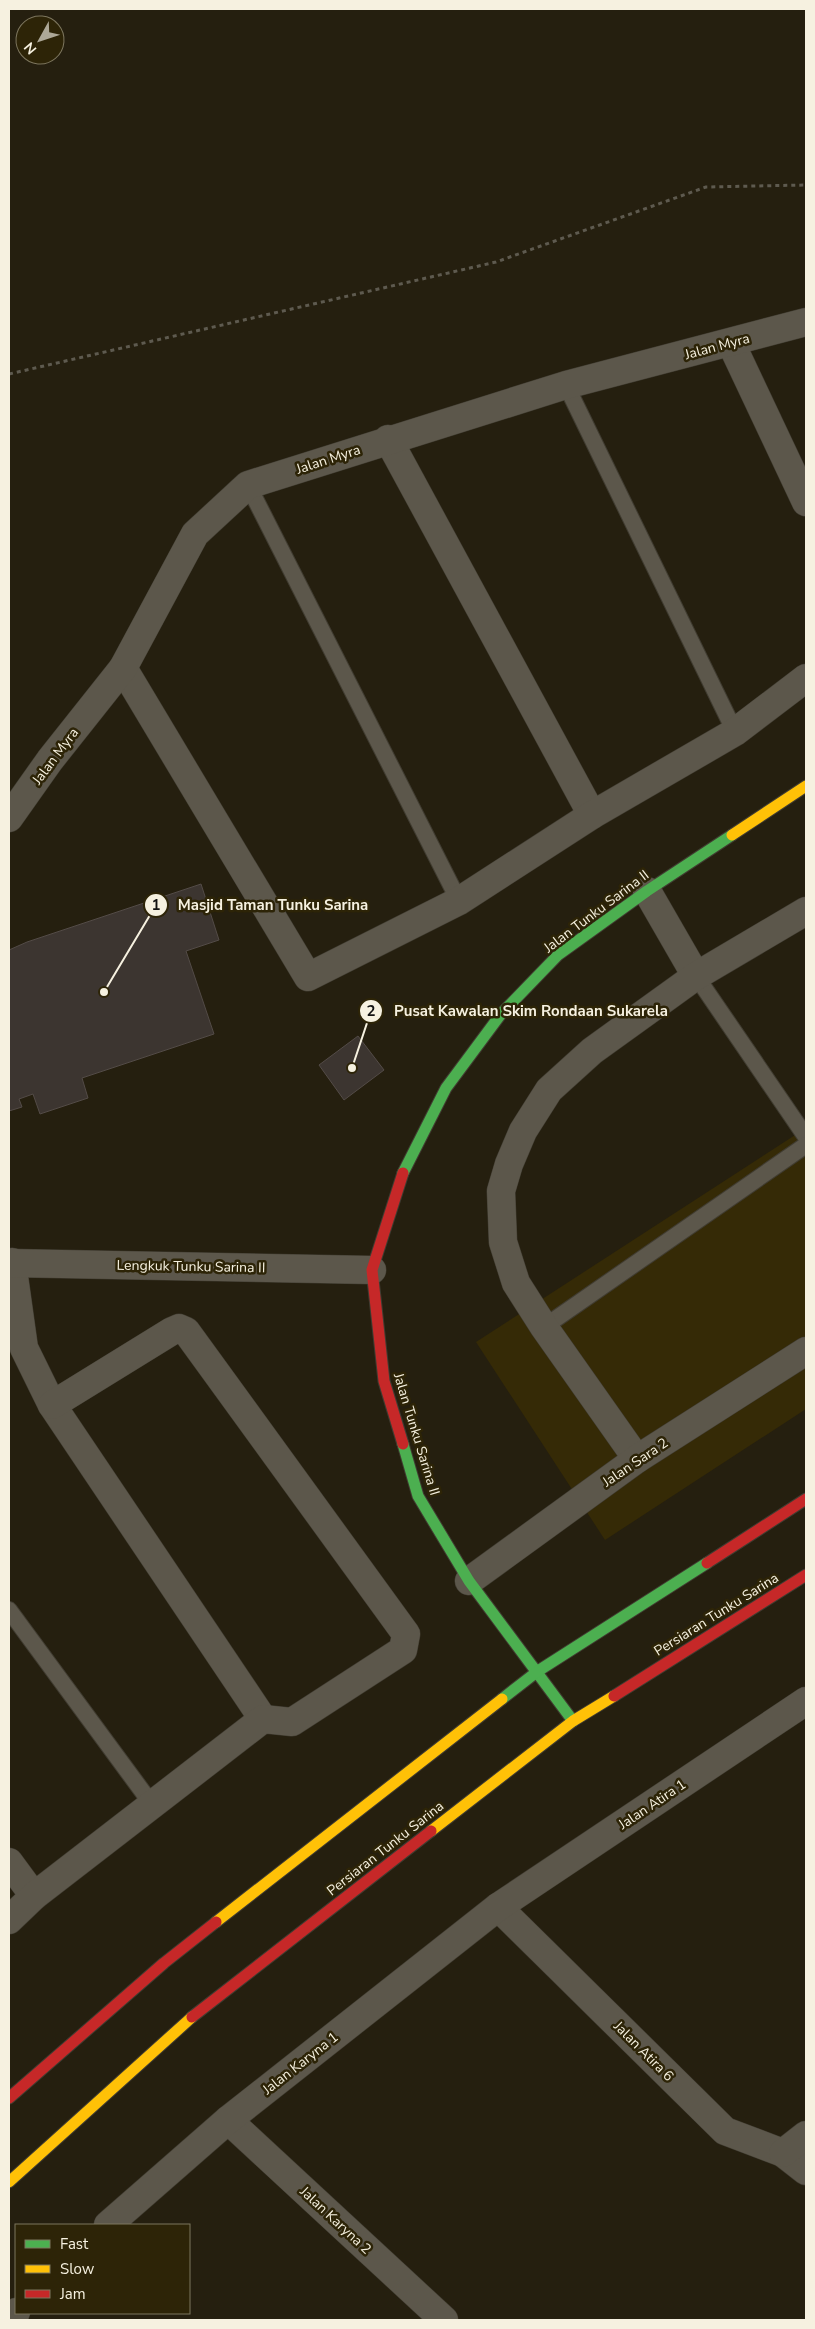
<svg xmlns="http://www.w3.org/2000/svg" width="815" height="2329" font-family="'Nunito Sans',sans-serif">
<rect width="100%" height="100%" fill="#251f0f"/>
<polygon fill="#352a06" points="806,1128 806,1409 605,1540 476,1342"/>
<g fill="#3c3530" stroke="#534b47">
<polygon points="201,884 219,940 186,951 214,1034 82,1078 88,1098 40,1114 33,1094 19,1099 22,1107 9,1111 9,950 27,942"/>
<polygon points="358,1036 384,1070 344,1100 319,1065"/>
</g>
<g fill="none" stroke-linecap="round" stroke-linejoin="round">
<defs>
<g id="lane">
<polyline points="566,385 735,732"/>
<polyline points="248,485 459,901"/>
<polyline points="696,976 806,1137"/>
<polyline points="544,1327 806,1145"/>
<polyline points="9,1610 151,1803"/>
</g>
<g id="street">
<polyline points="731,343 806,502"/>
<polyline points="388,439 592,815"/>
<polyline points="123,668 308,977 459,901 592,815 735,732 806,678"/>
<polyline points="9,818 50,760 123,668 195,534 248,485 566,385 806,322"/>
<polyline points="647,891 696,976"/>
<polyline points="12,1262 24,1348 52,1405 263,1719"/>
<polyline points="9,1263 372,1270"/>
<polyline points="637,1459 544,1327 516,1283 503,1242 501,1191 509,1164 523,1131 549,1090 592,1051 696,976 806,911"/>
<polyline points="469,1581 637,1459 806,1351"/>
<polyline points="9,1862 34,1896"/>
<polyline points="498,1907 725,2131 783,2153 806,2171"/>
<polyline points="9,1920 34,1896 263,1719 292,1722 403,1650 406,1634 186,1331 179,1328 172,1331 52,1405"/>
<polyline points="228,2120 444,2320"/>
<polyline points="783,2153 806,2135"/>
<polyline points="108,2225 228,2120 498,1907 806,1701"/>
<polyline points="12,2320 16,2312"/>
</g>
<g id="fast">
<polyline points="403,1173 446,1088 501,1014 558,955 647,891 732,835"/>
<polyline points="403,1444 418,1496 469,1581 573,1721"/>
<polyline points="502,1699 538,1671 707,1563"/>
</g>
<g id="slow">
<polyline points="732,835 806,786"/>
<polyline points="431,1831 573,1721 614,1696"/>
<polyline points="216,1922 502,1699"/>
<polyline points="9,2182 192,2017"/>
</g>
<g id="jam">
<polyline points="403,1444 384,1381 372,1270 403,1173"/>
<polyline points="707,1563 806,1499"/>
<polyline points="614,1696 806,1575"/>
<polyline points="192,2017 431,1831"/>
<polyline points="9,2098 164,1963 216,1922"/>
</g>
</defs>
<use href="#lane" stroke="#403c31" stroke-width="18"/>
<use href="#street" stroke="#403c31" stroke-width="29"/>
<use href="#fast" stroke="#403c31" stroke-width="13"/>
<use href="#slow" stroke="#403c31" stroke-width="13"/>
<use href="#jam" stroke="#403c31" stroke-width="13"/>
<polyline stroke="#5e5a4f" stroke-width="3" stroke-dasharray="4 4" stroke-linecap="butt" points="9,374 496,262 706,187 806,185"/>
<use href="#lane" stroke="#5c574b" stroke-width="16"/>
<use href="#street" stroke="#5c574b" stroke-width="28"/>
<use href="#fast" stroke="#4caf50" stroke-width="11"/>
<use href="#slow" stroke="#ffc107" stroke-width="11"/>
<use href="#jam" stroke="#c62828" stroke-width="11"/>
</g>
<g text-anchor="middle" stroke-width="5" stroke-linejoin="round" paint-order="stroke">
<g font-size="14" fill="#f6f1e0" stroke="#2d2407">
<text transform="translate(717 346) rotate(-15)" y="5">Jalan Myra</text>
<text transform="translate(328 459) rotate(-18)" y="5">Jalan Myra</text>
<text transform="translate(55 756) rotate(-53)" y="5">Jalan Myra</text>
<text transform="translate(596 911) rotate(-37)" y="5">Jalan Tunku Sarina II</text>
<text transform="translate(191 1266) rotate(1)" y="5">Lengkuk Tunku Sarina II</text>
<text transform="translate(417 1434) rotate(73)" y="5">Jalan Tunku Sarina II</text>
<text transform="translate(635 1462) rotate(-34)" y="5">Jalan Sara 2</text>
<text transform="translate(716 1614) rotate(-32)" y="5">Persiaran Tunku Sarina</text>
<text transform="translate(652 1804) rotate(-34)" y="5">Jalan Atira 1</text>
<text transform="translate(385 1848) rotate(-38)" y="5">Persiaran Tunku Sarina</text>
<text transform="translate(644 2051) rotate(45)" y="5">Jalan Atira 6</text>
<text transform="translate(300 2063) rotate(-38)" y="5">Jalan Karyna 1</text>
<text transform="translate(336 2220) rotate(43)" y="5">Jalan Karyna 2</text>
</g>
</g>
<path fill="none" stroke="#f6f1e0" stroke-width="2" d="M104 992L156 905M352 1068L371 1011"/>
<g fill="#f6f1e0" stroke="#2d2407" stroke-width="2">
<circle cx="104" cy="992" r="5"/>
<circle cx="352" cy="1068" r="5"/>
<circle cx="156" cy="905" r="12"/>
<circle cx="371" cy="1011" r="12"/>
</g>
<g font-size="15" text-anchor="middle" font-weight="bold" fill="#111">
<text x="156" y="910">1</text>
<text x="371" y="1016">2</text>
</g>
<g font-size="15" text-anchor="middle" font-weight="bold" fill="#f6f1e0" stroke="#2d2407" stroke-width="5" stroke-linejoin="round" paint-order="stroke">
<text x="273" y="910">Masjid Taman Tunku Sarina</text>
<text x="531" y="1016">Pusat Kawalan Skim Rondaan Sukarela</text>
</g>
<rect width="815" height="2329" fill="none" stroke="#f6f1e0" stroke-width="20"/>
<rect x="15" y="2224" width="175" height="90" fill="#2d2407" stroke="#7d765e"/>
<rect x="25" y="2240" width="25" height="8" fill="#4caf50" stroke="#7d765e"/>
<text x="60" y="2249" font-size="15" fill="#f6f1e0">Fast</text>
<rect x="25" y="2265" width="25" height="8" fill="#ffc107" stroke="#7d765e"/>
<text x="60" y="2274" font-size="15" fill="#f6f1e0">Slow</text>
<rect x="25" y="2290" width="25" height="8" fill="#c62828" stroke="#7d765e"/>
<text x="60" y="2299" font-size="15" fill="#f6f1e0">Jam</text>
<g transform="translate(40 40) rotate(230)"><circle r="24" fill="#2d2407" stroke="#7d765e"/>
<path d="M0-4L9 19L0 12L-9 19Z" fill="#ada897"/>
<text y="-8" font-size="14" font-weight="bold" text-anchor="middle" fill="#f6f1e0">N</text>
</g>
</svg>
